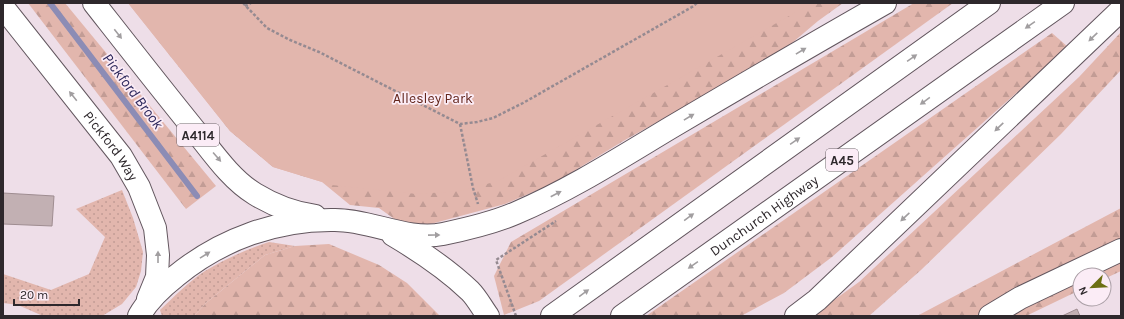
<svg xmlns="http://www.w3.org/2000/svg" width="1124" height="319" font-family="Karla,sans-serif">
<defs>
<pattern id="grass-dots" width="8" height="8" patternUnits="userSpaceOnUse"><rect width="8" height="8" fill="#e2b6ad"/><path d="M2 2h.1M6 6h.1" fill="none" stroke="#c29c95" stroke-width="1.8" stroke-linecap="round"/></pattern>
<pattern id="forest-firs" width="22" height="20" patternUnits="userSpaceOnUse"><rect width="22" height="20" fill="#e2b6ad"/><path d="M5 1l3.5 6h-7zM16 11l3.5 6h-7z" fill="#c29c95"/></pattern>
</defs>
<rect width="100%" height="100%" fill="#eedee8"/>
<g fill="url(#grass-dots)">
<polygon points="122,190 133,218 143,252 141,271 136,287 122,304 102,316 43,316 18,305 3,303 3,274 51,290 89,274 105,237 76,209"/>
<path d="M 269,242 L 295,246 L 265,255 L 206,303 L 194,316 L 162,316 L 160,310 C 174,297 188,282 205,271 C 225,259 247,249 269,242 Z"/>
</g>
<g fill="url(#forest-firs)">
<polygon points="28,3 65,3 216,186 186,209"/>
<polygon points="128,3 843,3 818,21 779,54 625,140 554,183 505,204 427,225 400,223 379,208 350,205 322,182 273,167 230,131"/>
<polygon points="914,3 953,3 539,301 504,315 494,276 511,242"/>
<polygon points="1121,32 1121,70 1061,134 921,270 869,316 812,316 859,282 1079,77"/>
<polygon points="1052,33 1068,47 832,257 784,293 741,316 646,316"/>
<polygon points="1121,208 1121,271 1104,279 1104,275 1080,275 1080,290 1026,316 917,316"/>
<polygon points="329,244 379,265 407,283 440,316 194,316 206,303 265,255 295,246"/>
</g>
<polygon fill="#e2b6ad" points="128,3 812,3 498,181 460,191 417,194 332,185 273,167 230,131"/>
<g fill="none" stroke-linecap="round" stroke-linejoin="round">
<polyline stroke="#8c8cb5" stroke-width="6" points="50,3 197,196"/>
</g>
<g fill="#c2b0b3" stroke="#9f8d91">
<polygon points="3,193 54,196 52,226 3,224"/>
<polygon points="1077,309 1080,316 1062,316"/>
</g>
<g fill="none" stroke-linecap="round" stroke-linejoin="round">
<defs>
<polyline id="minor" points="990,316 1020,298 1121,250"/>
<g id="highway">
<path d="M 94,3 C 127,45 159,86 193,128 C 211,150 230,179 255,194 C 273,205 294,213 315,216"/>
<path id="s1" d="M 3,7 L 121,156 L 139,187 L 155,228 L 158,255 L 157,277 L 148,299"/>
<path d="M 393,235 C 420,251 447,269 470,291 C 477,298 482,308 488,316"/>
<path d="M 139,316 C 148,300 162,287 176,276 C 221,239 277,219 335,220 C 372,220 406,241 443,234 C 467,229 493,223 516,213 C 570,190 620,158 670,128 C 741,86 813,44 885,3"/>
<polyline points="552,316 989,3"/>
<path id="s2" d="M 622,316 L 1063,3"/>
<polyline points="796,316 817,300 1121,10"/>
</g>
</defs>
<use href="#minor" stroke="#62565e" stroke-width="24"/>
<use href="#highway" stroke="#62565e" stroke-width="24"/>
<g stroke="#958a91" stroke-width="2.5" stroke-dasharray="3 2" stroke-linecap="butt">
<polyline points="243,3 267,28 290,40 319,52 460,124 477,122 493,118 523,103 692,7 697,3"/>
<polyline points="245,6 251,3"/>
<polyline points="460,124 473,188 478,204"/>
<polyline points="516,316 496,260 556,221"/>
</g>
<use href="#minor" stroke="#fff" stroke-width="22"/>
<use href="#highway" stroke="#fff" stroke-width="22"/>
</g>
<defs><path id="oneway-solid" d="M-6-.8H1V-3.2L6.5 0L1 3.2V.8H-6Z"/></defs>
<g fill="#a19ea0">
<use href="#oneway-solid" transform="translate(1030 25) rotate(145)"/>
<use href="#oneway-solid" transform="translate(118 34) rotate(52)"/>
<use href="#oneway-solid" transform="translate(1093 37) rotate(136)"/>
<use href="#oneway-solid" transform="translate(801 51) rotate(-31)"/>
<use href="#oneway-solid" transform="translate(912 58) rotate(-35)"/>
<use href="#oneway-solid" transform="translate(73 96) rotate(-129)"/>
<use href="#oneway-solid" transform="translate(925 101) rotate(144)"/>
<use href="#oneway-solid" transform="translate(689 117) rotate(-31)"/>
<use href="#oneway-solid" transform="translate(999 127) rotate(136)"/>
<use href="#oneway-solid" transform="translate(795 141) rotate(-35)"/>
<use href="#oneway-solid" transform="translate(217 157) rotate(49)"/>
<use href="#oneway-solid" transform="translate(556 194) rotate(-28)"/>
<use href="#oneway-solid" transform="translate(689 217) rotate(-36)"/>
<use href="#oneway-solid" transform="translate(905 217) rotate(137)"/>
<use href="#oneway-solid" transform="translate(434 235) rotate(-1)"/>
<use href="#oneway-solid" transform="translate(205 255) rotate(-32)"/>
<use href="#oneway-solid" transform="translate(158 257) rotate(-90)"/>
<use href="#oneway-solid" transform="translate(693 265) rotate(145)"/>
<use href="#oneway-solid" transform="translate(584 293) rotate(-36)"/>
</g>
<g text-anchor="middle" stroke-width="3.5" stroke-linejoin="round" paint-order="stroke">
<g fill="#fbecf6" stroke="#6c6369" stroke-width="1">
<rect x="177" y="124" width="42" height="22" rx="3"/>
<rect x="826" y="149" width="32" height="22" rx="3"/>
</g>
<g font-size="13" font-weight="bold" fill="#2e282c">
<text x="198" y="140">A4114</text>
<text x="842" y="165">A45</text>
</g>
<g font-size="14" fill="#63261c" stroke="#fbecf6">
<text x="433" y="103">Allesley Park</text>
</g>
<g font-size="14" fill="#2e282c" stroke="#fbecf6">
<text dy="5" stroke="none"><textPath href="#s1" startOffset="176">Pickford Way</textPath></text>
<text dy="5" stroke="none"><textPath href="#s2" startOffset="174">Dunchurch Highway</textPath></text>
</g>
<g font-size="15" font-style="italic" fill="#2d285c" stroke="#fbecf6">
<text transform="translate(133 91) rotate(53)" y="5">Pickford Brook</text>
</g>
</g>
<rect width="1124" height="319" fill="none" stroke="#2e282c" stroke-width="8"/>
<g transform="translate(1092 287) rotate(246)"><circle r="19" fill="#fbecf6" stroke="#a99ea5"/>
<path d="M0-3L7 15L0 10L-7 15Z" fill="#6c6f13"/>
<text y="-6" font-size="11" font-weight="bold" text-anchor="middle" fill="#2e282c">N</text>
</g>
<path d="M14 299v6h65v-6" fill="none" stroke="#2e282c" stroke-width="2"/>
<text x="20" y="299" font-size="12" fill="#2e282c" stroke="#fbecf6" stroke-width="3" paint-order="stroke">20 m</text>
</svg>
